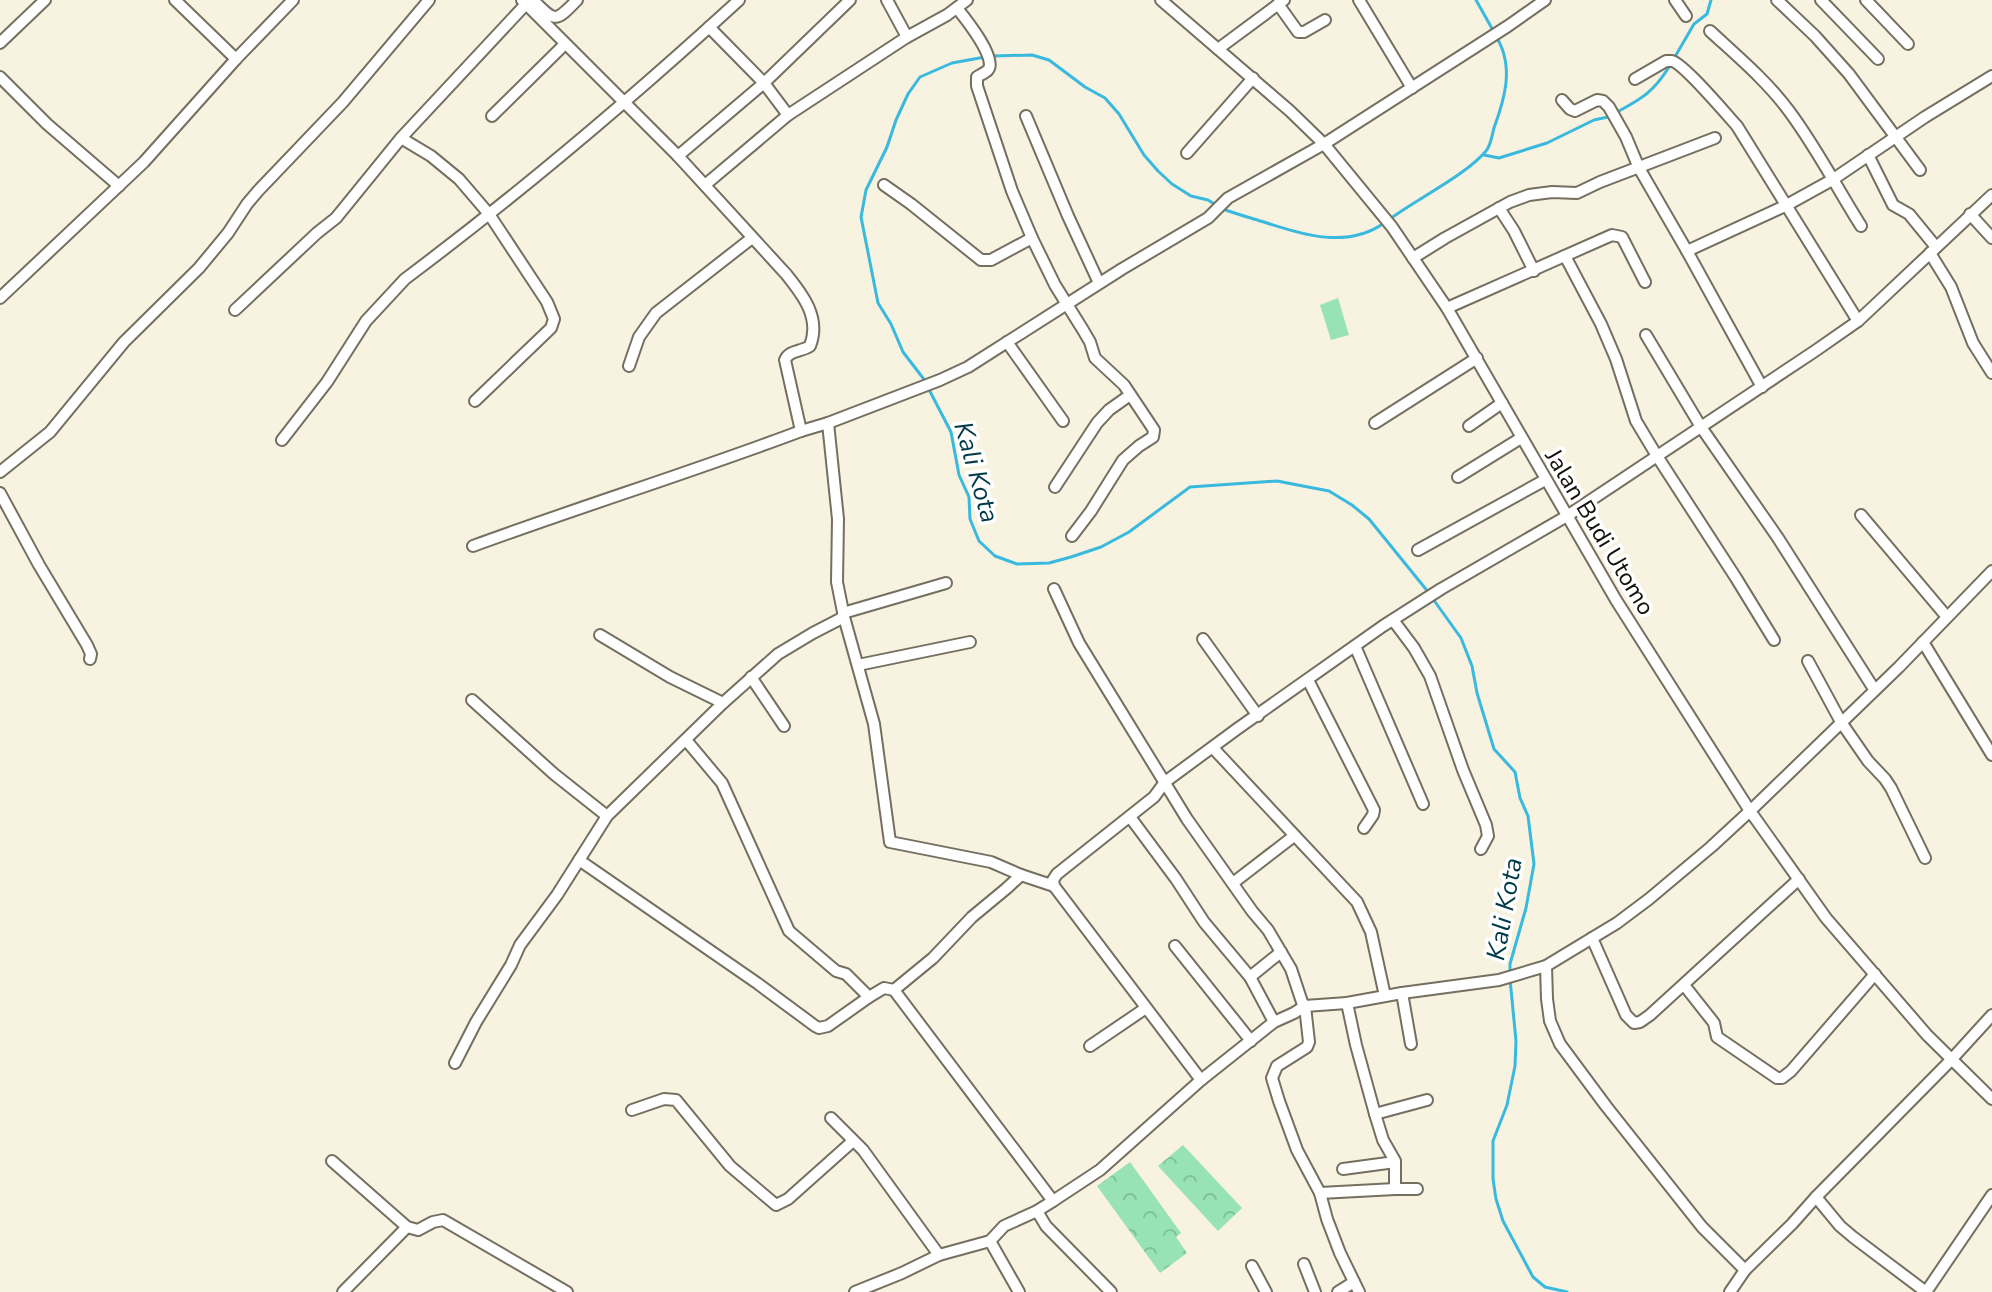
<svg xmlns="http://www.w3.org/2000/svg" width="1992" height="1292" font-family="'Nunito Sans',sans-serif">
<defs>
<pattern id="park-crowns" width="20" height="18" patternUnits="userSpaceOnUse" patternTransform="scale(2)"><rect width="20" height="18" fill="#97e3b5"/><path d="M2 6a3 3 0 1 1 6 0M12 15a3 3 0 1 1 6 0" fill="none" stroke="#81c29a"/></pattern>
</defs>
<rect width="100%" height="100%" fill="#f8f2e1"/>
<g fill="url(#park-crowns)">
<polygon points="1183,1145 1242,1208 1218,1231 1158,1166"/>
<polygon points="1130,1162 1181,1233 1176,1237 1187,1253 1160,1273 1097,1186"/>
</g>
<polygon fill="#97e3b5" points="1338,298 1349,335 1331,340 1320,305"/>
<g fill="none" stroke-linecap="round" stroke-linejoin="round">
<g stroke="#39b9de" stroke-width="3">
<polyline points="1476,0 1494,32"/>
<polyline points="1676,55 1694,24 1707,14 1711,0"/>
<polyline points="993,56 1032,55 1049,60 1085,87 1105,98 1119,114 1144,155 1158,171 1172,184 1191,196 1208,200 1216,205"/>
<polyline points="985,57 952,63 920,77 908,94 896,120 887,147 866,190 861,217 878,303 891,324 903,352 923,378 951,432 959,475 969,497 970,519 979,541 995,556 1017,564 1049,563 1071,557 1101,547 1129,532 1190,487 1277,481 1329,491 1352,505 1369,519 1429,593"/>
<path d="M 1619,111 C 1643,98 1654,91 1669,67"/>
<polyline points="1484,155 1499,158 1547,143 1594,120 1608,117"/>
<path d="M 1223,209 C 1236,214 1251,218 1264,222 C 1303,235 1348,249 1384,223"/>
<path d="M 1390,219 C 1417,199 1466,175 1486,151 C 1491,145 1492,135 1494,128 C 1505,98 1514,67 1497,38"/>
<polyline points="1433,599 1461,638 1472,666 1477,693 1494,749 1515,772 1520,798 1528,816 1534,864 1526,908 1510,964 1510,972"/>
<polyline points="1510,979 1516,1041 1515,1066 1507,1105 1493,1141 1493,1179 1496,1199 1503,1221 1533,1277 1545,1287 1567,1292"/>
</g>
<defs>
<g id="minor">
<polyline points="175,0 236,59"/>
<path d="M 522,0 L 678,156 L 786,274 C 803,295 821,318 810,346 C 801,352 789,350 785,360 L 801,431 L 828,423 L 940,380 L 968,367 L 1122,269 L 1208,218 L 1228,198 L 1324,144 L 1508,26 L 1545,0"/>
<path d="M 533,0 C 555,22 555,23 577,0"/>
<polyline points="887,0 907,37"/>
<polyline points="1161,0 1290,111 1324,144 1392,227 1447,308 1616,600 1750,811 1826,918 1927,1035 1992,1099"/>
<polyline points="1359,0 1412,88"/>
<polyline points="1675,0 1686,16"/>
<polyline points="1777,0 1815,36 1849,74 1920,170"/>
<polyline points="1821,0 1878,59"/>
<polyline points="1866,0 1908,44"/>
<polyline points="1278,4 1298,32 1304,32 1325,20"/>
<path d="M 957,8 C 965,18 998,59 988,70 C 985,73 980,75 977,77 L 977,86 L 1012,191 L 1032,238 L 1055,285 L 1083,330 L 1090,342 L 1095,358 L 1124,385 L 1154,430 L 1153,437 L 1139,446 L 1123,460 L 1091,511 L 1072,536"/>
<polyline points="709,27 764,83 788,115"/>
<path d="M 1710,31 C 1737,56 1767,81 1789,111 C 1816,147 1837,188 1861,226"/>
<polyline points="0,43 45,0"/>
<polyline points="1218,49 1284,0"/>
<polyline points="0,77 47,124 119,186"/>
<path d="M 1635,79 L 1666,61 C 1668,61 1670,61 1672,61 C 1684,64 1727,115 1737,126 L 1858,321"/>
<polyline points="1562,100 1570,109 1575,111 1597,100 1603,101 1609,107 1626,137 1639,168 1687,251 1762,387"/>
<polyline points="492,116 565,44"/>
<polyline points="1026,116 1068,216 1099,283"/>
<polyline points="401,138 431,156 459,179 489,214 547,302 554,319 551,328 475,401"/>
<polyline points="1187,153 1253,78"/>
<polyline points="1868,155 1893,205 1909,214 1936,247"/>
<polyline points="678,156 764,83 850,0"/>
<polyline points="705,185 788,115 907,37 947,15 967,0"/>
<polyline points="884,185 911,204 981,260 991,260 1032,238"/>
<polyline points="1499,208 1514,231 1534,271"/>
<polyline points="1970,214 1992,238"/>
<polyline points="1687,251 1785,206 1832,180 1925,117 1992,76"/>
<polyline points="1930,253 1951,287 1973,343 1992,373"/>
<polyline points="1565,256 1601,324 1616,359 1636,421 1657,456 1736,578 1774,640"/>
<polyline points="1413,258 1445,238 1510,202 1529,195 1552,192 1577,193 1600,182 1715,138"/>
<polyline points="0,298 144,162 236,59 293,0"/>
<polyline points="1447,308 1612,235 1622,237 1645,282"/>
<polyline points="235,310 317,233 336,218 401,138 526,4"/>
<polyline points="1646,335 1701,427 1778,538 1874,689"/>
<polyline points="1007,342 1063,421"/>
<polyline points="629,366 639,337 656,313 752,238"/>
<polyline points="828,423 838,519 837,582 844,617 874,724 890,842 991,862 1021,875 1054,886"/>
<polyline points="1375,423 1477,358"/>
<polyline points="1469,426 1502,403"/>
<path d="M 282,440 L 327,382 L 366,321 L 405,279 C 521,192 632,98 739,0"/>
<polyline points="0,472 50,432 124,342 199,268 228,233 247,204 258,191 343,102 429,0"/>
<polyline points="1458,477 1521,438"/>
<polyline points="1055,487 1097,423 1109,410 1130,395"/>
<polyline points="0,493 39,565 87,645 91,654 90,659"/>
<polyline points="1861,515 1947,617"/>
<path d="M 473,546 C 582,506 692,472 801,431"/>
<polyline points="1418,550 1545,480"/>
<polyline points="1054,589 1079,643 1187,819 1252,911 1268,930 1291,969 1302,1002 1305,1006 1309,1042 1307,1047 1277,1066 1272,1078 1279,1101 1297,1150 1320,1193 1327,1219 1340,1253 1359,1292"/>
<polyline points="843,613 946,583"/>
<polyline points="1393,620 1414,648 1430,676 1463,770 1486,825 1488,836 1481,849"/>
<polyline points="600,635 670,677 723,703"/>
<polyline points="1203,639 1258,716"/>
<polyline points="1923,642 1992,755"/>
<polyline points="1355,646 1423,804"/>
<polyline points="1808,661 1841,722 1868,761 1885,779 1891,788 1925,858"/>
<polyline points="858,665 970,642"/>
<polyline points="751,677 784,726"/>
<polyline points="1308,680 1374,810 1373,815 1364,828"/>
<polyline points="472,700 554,774 607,816"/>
<polyline points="686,740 722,783 789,931 836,971 846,974 869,997 884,988 894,990 1053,1201"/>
<polyline points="1213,748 1357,902 1371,932 1385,996"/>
<polyline points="1130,817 1176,879 1204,922 1250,977 1274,1022"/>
<polyline points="579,860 757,983 815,1026 819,1028 828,1026 869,997"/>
<polyline points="1233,883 1294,836"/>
<polyline points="1592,938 1626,1015 1634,1023 1640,1022 1650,1015 1799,879"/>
<polyline points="1175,946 1251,1041"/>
<polyline points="1546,966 1547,999 1550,1021 1560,1044 1606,1106 1702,1227 1745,1270"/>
<polyline points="1250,977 1281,952"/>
<polyline points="1684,985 1714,1023 1717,1037 1777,1078 1782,1078 1791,1071 1875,974"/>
<polyline points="894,990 933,958 972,917 1007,888 1021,875"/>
<polyline points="1402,993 1411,1044"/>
<polyline points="1347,1003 1356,1045 1375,1114 1383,1140 1395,1161 1395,1189"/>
<polyline points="1090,1046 1146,1008"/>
<polyline points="455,1063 476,1022 511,965 520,945 557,895 607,816 723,703 778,654 813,633 844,617"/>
<polyline points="1201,1080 1054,886 1053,880 1057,874 1154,797 1165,782 1237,729 1383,626 1441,589 1567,516 1815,351 1858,321 1874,306 1992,195"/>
<polyline points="632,1110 664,1099 676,1100 730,1166 776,1205 788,1199 853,1141"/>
<polyline points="1375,1114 1427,1100"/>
<polyline points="831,1118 863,1150 939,1255"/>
<polyline points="332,1161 407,1227 418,1230 433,1222 443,1220 567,1292"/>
<polyline points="1343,1169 1395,1162"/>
<polyline points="1320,1193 1395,1189 1417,1189"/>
<polyline points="1816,1197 1840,1226 1853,1237 1926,1292 1992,1195"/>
<polyline points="1037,1211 1046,1226 1111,1292"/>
<polyline points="990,1241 1019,1292"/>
<polyline points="1304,1264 1315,1292"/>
<polyline points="1252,1266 1266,1292"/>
<polyline points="343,1292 407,1227"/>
<polyline points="855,1292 902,1273 939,1255 990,1241 1004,1226 1037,1211 1053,1201 1100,1170 1201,1080 1274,1022 1294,1013 1305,1006 1347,1003 1402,993 1499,980 1546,966 1617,923 1649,899 1711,847 1750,811 1899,667 1992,571"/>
<polyline points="1338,1292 1354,1282"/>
<polyline points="1730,1292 1745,1270 1792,1224 1816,1197 1951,1060 1992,1015"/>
</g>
</defs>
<use href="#minor" stroke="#746f60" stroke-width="14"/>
<use href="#minor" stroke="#fff" stroke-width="10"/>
</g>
<g text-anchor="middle" stroke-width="7" stroke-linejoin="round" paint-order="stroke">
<g font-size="24" fill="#13110b" stroke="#fff">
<text transform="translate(1600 532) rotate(59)" y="8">Jalan Budi Utomo</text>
</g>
<g font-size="26" font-style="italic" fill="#003a49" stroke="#fff">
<text transform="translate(977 472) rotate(74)" y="9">Kali Kota</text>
<text transform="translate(1504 909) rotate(-80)" y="9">Kali Kota</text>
</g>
</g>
</svg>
